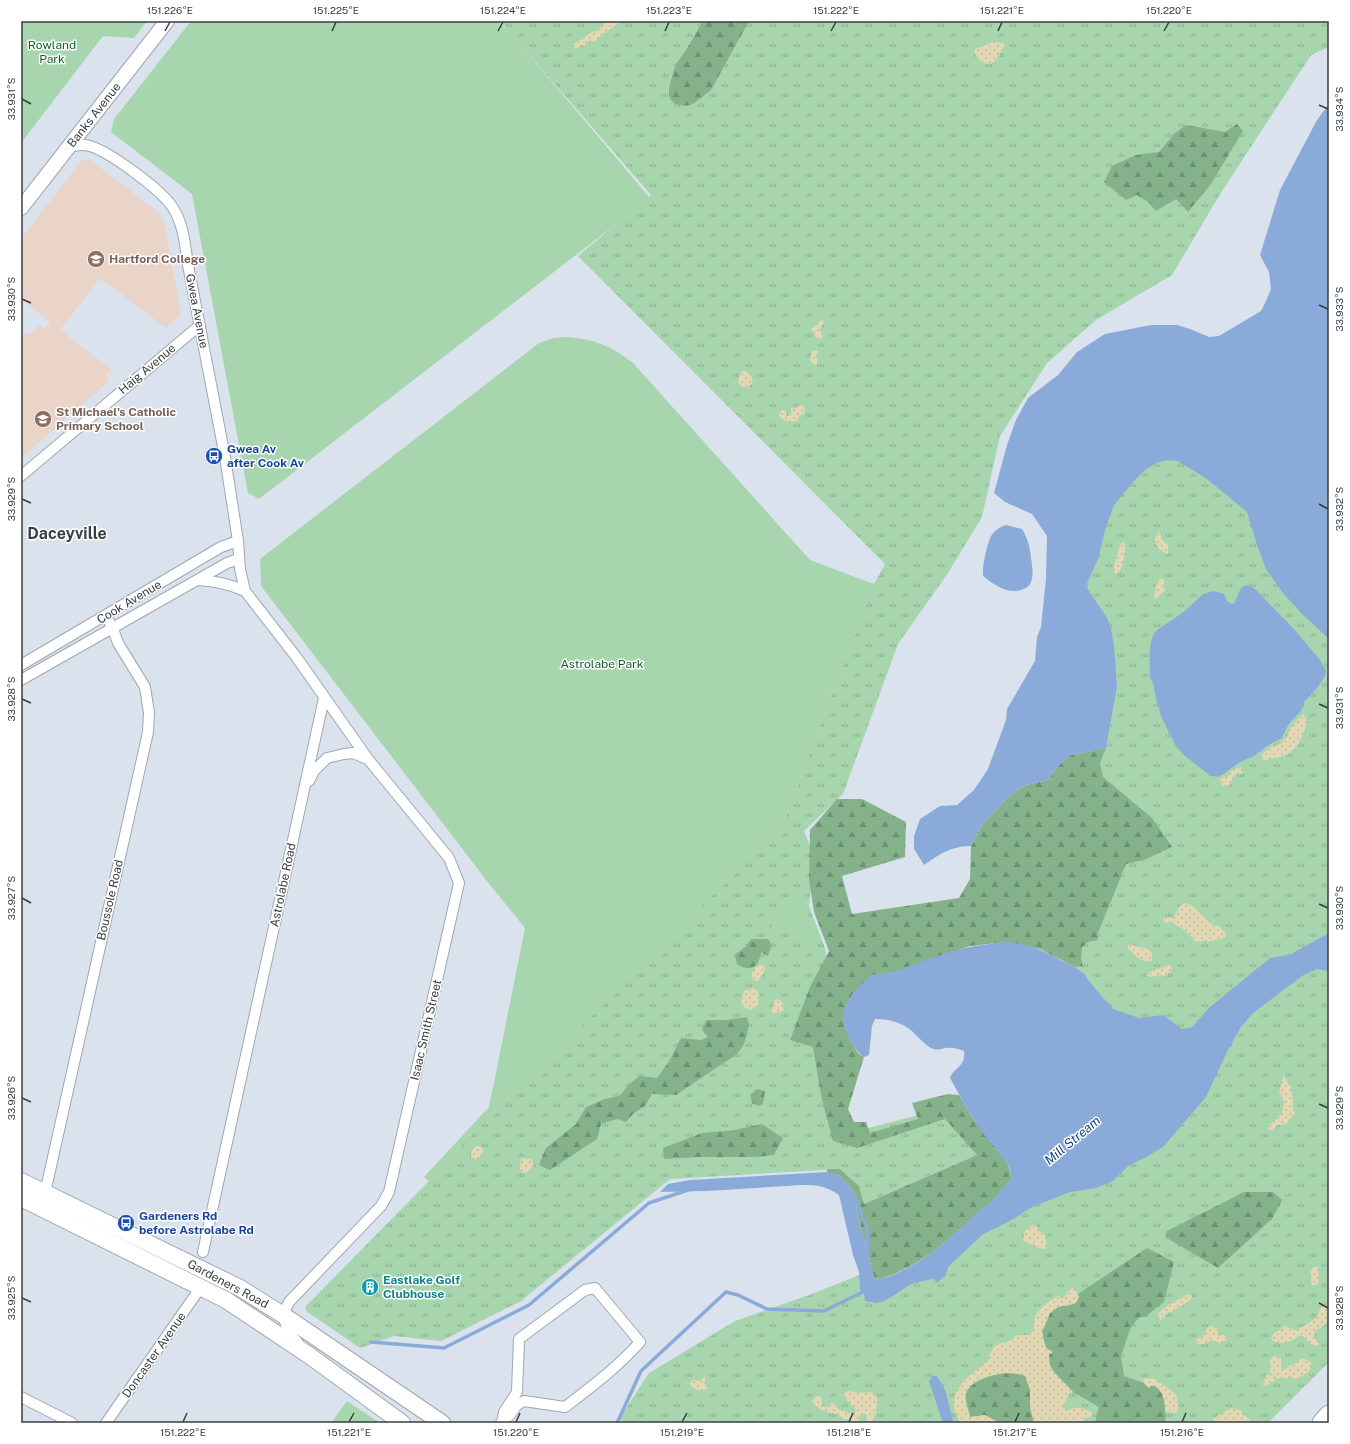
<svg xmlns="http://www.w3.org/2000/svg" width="1350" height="1444" font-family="'Public Sans',sans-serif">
<defs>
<pattern id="grass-tufts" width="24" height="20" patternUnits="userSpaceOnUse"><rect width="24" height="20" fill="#a7d5ae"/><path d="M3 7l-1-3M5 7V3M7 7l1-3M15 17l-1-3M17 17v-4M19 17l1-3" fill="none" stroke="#89ae8f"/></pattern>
<pattern id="forest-firs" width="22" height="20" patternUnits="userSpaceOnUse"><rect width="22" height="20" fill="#83b28b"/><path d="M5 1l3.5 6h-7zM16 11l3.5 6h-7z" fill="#6c9273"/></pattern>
<pattern id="sand-dots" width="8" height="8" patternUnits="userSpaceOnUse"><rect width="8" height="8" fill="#e2d8b3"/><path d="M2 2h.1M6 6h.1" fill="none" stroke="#c3ba9b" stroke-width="1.8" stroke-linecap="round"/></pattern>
</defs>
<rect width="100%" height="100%" fill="#dae3ed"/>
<polygon fill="#ead3c7" points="89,159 159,213 164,221 181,314 166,328 100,278 60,330 112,370 105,376 109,381 21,458 21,337 28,332 30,334 40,325 44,329 51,323 21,299 21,239 82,160"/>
<g fill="url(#grass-tufts)">
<polygon points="500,21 1329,21 1329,47 1311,55 1222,191 1172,275 1096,320 1047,363 1000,436 982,517 948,573 898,644 843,794 804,831 814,856 809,906 825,948 849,1133 949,1107 988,1150 864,1204 859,1186 840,1169 670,1179 521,1301 441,1341 394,1336 360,1348 306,1311 306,1306 425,1185 469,1136 782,826 874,584 885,564 578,256 651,195"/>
<polygon points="1165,435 1329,560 1329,1362 1268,1423 623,1423 619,1419 649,1373 735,1321 809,1295 895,1261 975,1200 1063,990 1085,797 1073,592 1099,511"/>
</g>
<g fill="url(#forest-firs)">
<polygon points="703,21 749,21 711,90 693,104 685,106 675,104 670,99 669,96 669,88 673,73 676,64 686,50"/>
<polygon points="1237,124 1243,131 1211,184 1188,212 1176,199 1156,211 1148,202 1137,195 1126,200 1104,182 1112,166 1136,155 1159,152 1175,133 1186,125 1225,132"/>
<path d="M 1106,748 L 1100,763 L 1103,777 L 1152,818 L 1172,847 L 1144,860 L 1126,864 L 1098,933 L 1098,940 L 1088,942 L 1082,947 L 1081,959 L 1083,966 L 1075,967 L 1040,949 L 1007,942 L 970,946 L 892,973 L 873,975 L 854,993 L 848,1002 L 843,1014 L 845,1027 L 850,1040 L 858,1053 L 864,1057 L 848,1109 L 854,1122 L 866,1122 L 870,1133 L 918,1119 L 912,1103 L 948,1094 L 959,1095 C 966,1108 974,1120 983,1132 C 994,1147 1011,1160 1011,1179 C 1006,1185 1001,1192 995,1198 C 989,1204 981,1209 974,1216 C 943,1245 918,1268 875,1280 L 858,1217 L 854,1192 L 840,1176 L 827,1172 L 827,1169 L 840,1169 L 859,1186 L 864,1204 L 977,1155 L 945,1119 L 857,1148 L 833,1141 L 822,1100 L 813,1047 L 790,1040 L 810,987 L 829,951 L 814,912 L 809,880 L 810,830 L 837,799 L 862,799 L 906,822 L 905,857 L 842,876 L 852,914 L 959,898 L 970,879 L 971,846 L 981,826 L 1010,795 L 1026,785 L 1048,780 L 1059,765 L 1071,755 Z"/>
<path d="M 751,939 L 768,939 L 772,945 L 768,956 L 761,952 C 759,967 751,973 737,964 L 735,955 L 745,947 Z"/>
<polygon points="747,1017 749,1025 747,1034 744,1044 737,1054 676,1095 652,1094 645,1106 634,1113 626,1122 617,1119 601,1124 597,1139 550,1170 539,1165 546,1148 576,1124 586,1107 605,1099 620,1096 629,1084 640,1076 657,1078 670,1060 681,1038 701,1040 708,1037 702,1030 706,1020 726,1020"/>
<polygon points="757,1089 765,1091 763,1104 758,1106 752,1103 750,1095"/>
<polygon points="762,1124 783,1138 774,1155 754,1157 698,1157 664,1159 663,1148 702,1133 735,1130"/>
<polygon points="1244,1192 1273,1192 1282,1200 1272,1219 1218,1268 1165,1237 1167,1231"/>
<path d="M 1147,1248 L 1174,1262 L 1164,1302 L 1145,1317 L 1140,1317 L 1136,1321 L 1130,1329 L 1121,1356 L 1124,1376 L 1144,1383 L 1146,1386 L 1155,1386 C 1166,1393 1165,1409 1166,1420 L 1164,1423 L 1095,1423 L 1099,1407 L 1073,1392 L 1053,1371 L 1050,1367 L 1049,1355 L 1044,1343 L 1042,1332 L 1050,1313 L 1058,1307 L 1070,1305 L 1079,1297 L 1078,1294 Z"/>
<path d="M 1012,1372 L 1025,1376 L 1030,1389 L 1030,1407 L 1034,1423 L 999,1423 L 985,1415 L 970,1417 C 969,1411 965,1401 966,1395 C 969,1379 998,1373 1012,1372 Z"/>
</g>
<g fill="url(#sand-dots)">
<path d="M 606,21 L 621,21 C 613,28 602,33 594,42 L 590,40 L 584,46 L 581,45 L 578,48 L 574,48 L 573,45 L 576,42 L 583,39 L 590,33 L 598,30 Z"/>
<path d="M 993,42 L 1002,43 L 1005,45 C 1002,50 998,58 994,62 C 986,68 976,58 974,51 L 975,49 Z"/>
<polygon points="821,320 823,320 824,323 820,329 820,332 823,333 822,338 819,340 814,335 815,331 812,331 811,329 818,324"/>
<polygon points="815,350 818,351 816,356 818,362 814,365 810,360 812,352"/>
<path d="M 743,371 C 750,372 754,378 752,384 L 748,387 L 743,387 L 738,383 L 740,373 Z"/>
<path d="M 800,405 L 804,406 L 805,412 L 802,415 L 799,415 L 798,420 C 790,423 785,422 779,416 L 781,411 L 783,410 L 785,411 L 787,416 L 791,415 L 791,408 L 795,408 Z"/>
<path d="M 1157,532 L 1160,533 L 1163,541 L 1168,545 L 1168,554 C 1162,553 1155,546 1155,539 C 1156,537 1157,535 1157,532 Z"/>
<path d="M 1124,542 L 1125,545 C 1124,554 1125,569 1116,574 L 1114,572 L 1114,565 L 1118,553 L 1118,549 L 1121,544 Z"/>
<polygon points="1161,578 1165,580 1163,585 1165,590 1156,599 1154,597 1157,582"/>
<path d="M 1303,714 L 1307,720 C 1306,731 1297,750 1286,755 C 1279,758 1272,757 1264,761 L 1261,758 L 1262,754 L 1271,747 L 1280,744 L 1287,737 L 1290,729 Z"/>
<polygon points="1240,767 1242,769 1243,771 1241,774 1235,774 1228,787 1222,785 1220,780 1221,778 1227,777 1231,771"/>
<path d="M 1185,903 C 1199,905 1205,926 1219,926 L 1226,934 L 1225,937 C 1221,940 1215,939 1209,942 L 1206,940 L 1200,942 L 1195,941 L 1183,929 L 1176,925 L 1173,922 L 1169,923 L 1164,922 L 1163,920 L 1167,917 L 1173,918 L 1181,905 Z"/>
<path d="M 1129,944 L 1148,949 L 1152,954 L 1152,960 C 1144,966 1133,953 1127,948 Z"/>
<path d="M 760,964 L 764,966 L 765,970 L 758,981 L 755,981 L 753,980 C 749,973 755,968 760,964 Z"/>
<path d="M 1167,965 L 1170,965 L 1172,970 L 1166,976 L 1161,975 L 1149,977 L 1147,976 L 1148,973 C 1154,969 1161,969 1167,965 Z"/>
<polygon points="753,988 757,991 759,996 758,1005 750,1010 744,1007 741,1001 744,991"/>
<path d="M 778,999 C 783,1002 784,1005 783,1011 L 774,1013 L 771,1011 L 775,1000 Z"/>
<path d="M 1284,1075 L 1286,1077 L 1288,1084 L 1291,1086 L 1291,1088 L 1290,1090 L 1292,1093 L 1293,1104 L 1292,1107 L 1295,1113 C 1287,1120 1290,1126 1277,1125 C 1274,1128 1274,1131 1268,1130 L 1268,1127 C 1277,1117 1284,1116 1284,1100 L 1279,1092 Z"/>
<path d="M 478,1146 L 481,1146 L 483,1149 L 483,1153 L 477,1159 L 471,1157 C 470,1152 474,1147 478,1146 Z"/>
<path d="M 522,1158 L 531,1159 C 536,1164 532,1170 525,1173 L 521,1172 C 519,1168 520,1161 522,1158 Z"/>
<polygon points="1033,1224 1036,1225 1038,1230 1045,1235 1046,1237 1046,1249 1037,1248 1033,1244 1029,1244 1023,1241 1025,1230 1029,1229"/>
<polygon points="1318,1266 1319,1280 1317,1284 1312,1286 1310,1272 1313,1268"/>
<path d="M 1072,1288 L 1076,1291 L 1079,1297 L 1076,1303 L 1070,1305 L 1058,1307 L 1050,1313 L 1042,1332 L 1046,1348 L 1053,1352 L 1049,1355 L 1049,1363 L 1053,1371 L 1073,1392 L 1069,1393 L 1063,1407 L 1065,1410 C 1069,1411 1070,1409 1075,1408 C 1081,1407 1087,1410 1092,1412 L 1091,1417 L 1084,1418 L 1082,1423 L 1034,1423 L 1030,1407 L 1030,1389 L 1025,1376 C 1010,1369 968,1376 965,1396 C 965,1402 969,1411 970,1417 L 985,1415 L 999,1423 L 961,1423 C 941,1393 968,1377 989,1360 C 989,1358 989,1356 990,1354 C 991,1347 1004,1340 1011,1341 L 1017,1335 L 1030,1335 C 1036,1328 1033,1325 1035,1317 C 1037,1311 1053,1297 1059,1296 L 1062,1299 Z"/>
<path d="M 1189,1294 L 1192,1295 L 1192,1298 C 1185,1304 1177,1310 1167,1313 L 1161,1320 L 1160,1320 L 1158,1314 C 1165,1306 1172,1303 1180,1299 C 1184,1297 1185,1295 1189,1294 Z"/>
<path d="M 1323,1305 L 1329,1306 L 1329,1321 L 1314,1333 L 1315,1339 L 1319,1343 L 1318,1346 C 1308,1347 1306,1334 1299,1336 C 1297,1337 1295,1339 1293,1340 C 1286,1343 1276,1345 1271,1339 L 1273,1334 L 1281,1329 L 1285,1325 L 1293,1330 L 1296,1330 L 1304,1326 L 1316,1318 Z"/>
<polygon points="1211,1326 1218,1329 1218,1336 1223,1334 1227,1337 1227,1340 1219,1343 1212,1340 1204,1344 1197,1344 1196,1342 1196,1339 1204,1336 1207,1328"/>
<path d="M 1274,1356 L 1281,1358 L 1281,1366 L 1283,1369 L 1286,1369 C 1289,1365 1290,1366 1294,1364 C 1299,1361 1299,1359 1305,1359 L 1311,1363 C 1312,1373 1303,1375 1296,1379 L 1289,1376 L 1287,1379 L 1282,1378 L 1277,1379 L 1269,1371 L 1271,1367 L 1270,1360 Z"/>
<path d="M 1266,1374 L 1273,1376 L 1275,1380 L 1265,1387 L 1263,1386 C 1265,1381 1264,1378 1266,1374 Z"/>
<path d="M 705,1376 L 706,1378 L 704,1383 L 707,1387 L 707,1389 C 702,1391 695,1390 691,1386 L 690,1383 C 692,1378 695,1380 700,1381 Z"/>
<path d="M 1145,1378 L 1151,1379 L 1153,1378 L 1176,1394 L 1179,1410 L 1176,1413 L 1165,1412 C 1166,1404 1163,1391 1155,1386 L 1151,1386 L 1149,1388 L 1146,1386 L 1143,1380 Z"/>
<path d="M 850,1391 L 858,1393 L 871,1392 L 877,1398 L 876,1413 L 871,1423 L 865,1423 L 867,1419 L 867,1415 L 865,1414 L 860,1416 L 858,1423 L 853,1423 L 849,1419 L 843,1419 C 835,1409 824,1417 812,1401 L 814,1397 L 819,1396 L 821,1398 L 822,1405 L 825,1407 L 828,1407 L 831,1403 L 834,1404 L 839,1410 L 842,1410 L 853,1415 L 856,1410 L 846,1399 L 844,1395 L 846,1392 Z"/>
<polygon points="1231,1408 1242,1410 1242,1414 1251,1420 1244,1423 1214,1423 1213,1419 1214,1418"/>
</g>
<g fill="#a7d5ae">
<polygon points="21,21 147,21 134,38 103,36 21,143"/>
<polygon points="191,21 498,21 509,31 650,198 259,499 248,493 192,194 111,132 114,119"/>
<path d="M 567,337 C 594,339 611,346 633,363 L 810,560 L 874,584 L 782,826 L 591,1017 L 493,1112 L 429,1181 L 424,1177 L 489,1107 L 525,928 L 490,885 L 261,586 L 260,559 L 539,343 L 553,338 Z"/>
<path d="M 796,903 C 811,907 807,914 810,926 C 811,930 814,934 816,938 L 815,941 L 811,942 L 802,943 L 797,934 L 790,930 L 774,934 L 773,931 L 767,909 L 782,905 Z"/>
<polygon points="347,1401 380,1423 331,1423"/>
</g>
<g fill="#8aabd9">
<path d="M 1329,104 L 1329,639 L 1302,614 L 1283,593 L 1266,569 L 1257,545 L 1247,512 L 1207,479 L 1178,461 L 1167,460 L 1156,463 L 1144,471 L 1134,481 L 1114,505 L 1105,530 L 1098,559 L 1086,586 L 1090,593 L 1106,616 L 1111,628 L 1114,647 L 1117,686 L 1106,748 L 1071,755 L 1059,765 L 1048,780 L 1026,785 L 1010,795 L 981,826 L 971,846 C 949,847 942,853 924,865 L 914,849 L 914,836 L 920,819 L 940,806 L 957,805 L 974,790 L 988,769 L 1006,720 L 1007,709 L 1035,661 L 1037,637 L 1041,627 L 1046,578 L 1047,536 L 1032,514 L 1005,502 L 994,493 L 1007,445 L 1016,420 L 1028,398 L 1058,375 L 1077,352 L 1105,334 L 1151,325 L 1177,325 L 1190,329 L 1209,337 L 1219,336 L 1261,311 L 1266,301 L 1271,289 L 1269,272 L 1260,255 L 1280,190 L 1317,120 Z"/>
<path d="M 1006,525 L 1022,529 C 1028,539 1030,547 1031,558 C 1032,565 1034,575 1031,582 C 1029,587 1026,588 1021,590 C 1007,594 994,585 983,576 C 982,566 987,545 991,536 C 995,530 1000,527 1006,525 Z"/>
<path d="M 1245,585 L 1250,586 L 1255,589 L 1293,628 L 1320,660 L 1326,671 L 1325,676 L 1318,687 L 1304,702 L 1301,711 L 1288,725 L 1282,738 L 1267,746 L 1254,756 L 1240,762 L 1222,775 L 1216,776 L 1210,776 L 1204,771 L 1185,756 L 1175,745 L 1161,716 L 1156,698 L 1153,683 L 1150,678 C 1150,664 1147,640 1157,630 L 1185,611 L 1203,594 L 1213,591 L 1224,594 C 1227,600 1226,603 1234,604 L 1241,588 Z"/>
<path d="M 1329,933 L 1329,971 L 1317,969 L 1302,976 L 1253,1013 L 1241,1027 L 1228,1050 L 1206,1097 L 1163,1147 L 1146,1157 L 1128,1166 L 1113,1181 L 1096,1188 L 1070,1192 L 1032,1207 L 1010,1221 L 983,1234 L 948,1267 L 946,1275 L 937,1283 L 933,1278 C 925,1282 916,1281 908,1286 C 901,1290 887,1302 877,1303 C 874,1303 868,1301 865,1301 L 864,1292 L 860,1290 L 859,1272 L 853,1255 L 839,1195 C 826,1186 818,1185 802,1185 L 707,1191 L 660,1192 L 668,1184 L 690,1180 L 827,1172 L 840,1176 L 854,1192 L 858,1217 L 875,1280 C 915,1272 945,1243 974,1216 C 981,1209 989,1204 995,1198 C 1001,1192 1006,1185 1011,1179 L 1011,1171 L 1008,1164 L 982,1132 L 966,1107 L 950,1078 C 955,1066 966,1067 964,1051 C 958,1049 953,1047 946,1048 C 940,1049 937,1051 931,1048 C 926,1045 921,1040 917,1036 C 906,1024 892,1019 875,1019 L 872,1026 L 869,1055 L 864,1057 C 852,1048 843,1029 843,1015 C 844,1002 861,983 871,976 C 877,972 887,975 895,972 C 925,960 957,947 990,944 C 996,943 1003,941 1008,942 C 1028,944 1045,951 1062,961 C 1072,966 1084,970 1088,980 L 1113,1009 L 1139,1018 L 1163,1015 L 1182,1029 L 1192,1027 L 1210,1007 L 1270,958 L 1289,955 Z"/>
<polygon points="932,1376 937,1376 945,1390 953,1420 951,1423 943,1423 929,1381"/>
</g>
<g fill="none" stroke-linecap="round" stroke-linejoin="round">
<g stroke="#8aabd9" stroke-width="3.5">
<polyline points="852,1196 857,1201 867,1229 868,1258"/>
<polyline points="371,1342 444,1348 529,1305 649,1203 688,1190"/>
<polyline points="617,1423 641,1371 726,1292 738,1295 767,1309 824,1311 867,1290"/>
</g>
<defs>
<g id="street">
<path d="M 69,147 C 76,145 83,144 90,146 C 110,152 163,191 173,208 C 184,225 185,246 188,265 L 225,457 L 238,541 L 240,569 L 245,591 L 297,658 L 368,759 L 449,858 L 459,883 L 389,1192 L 381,1206 L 289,1302 L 283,1315 L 288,1331 L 298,1343"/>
<polyline points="21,476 200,325"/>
<path d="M 198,580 C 215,581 230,584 245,591"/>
<polyline points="21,665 221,547 238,541"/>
<polyline points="21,680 227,563 239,559"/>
<polyline points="309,781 314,771 327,758 344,754 353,753 368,759"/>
<polyline points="45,1193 148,732 149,713 145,687 118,643 113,629 106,616"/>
<polyline points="203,1252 324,698"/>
<polyline points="21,1397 72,1423"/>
<polyline points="106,1423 201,1287"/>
<path d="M 501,1423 L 503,1419 L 509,1416 L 517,1405 L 524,1401 L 565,1407 C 591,1387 618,1367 640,1342 L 595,1288 L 585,1290 L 519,1339 L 517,1392 L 504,1412 L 503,1419"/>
</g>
<polyline id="secondary" points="21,208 167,21"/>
<g id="primary">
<polyline points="21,1181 240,1288 283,1315 442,1423"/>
<polyline points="21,1198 226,1300 310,1356 402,1423"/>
</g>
<polyline id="highway" points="1322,1423 1329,1415"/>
</defs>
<use href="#street" stroke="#9fa7b0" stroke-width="12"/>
<use href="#secondary" stroke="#9fa7b0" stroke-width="16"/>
<use href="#primary" stroke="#9fa7b0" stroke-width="18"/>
<use href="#highway" stroke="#9fa7b0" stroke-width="21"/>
<use href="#street" stroke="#fff" stroke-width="10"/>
<use href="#secondary" stroke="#fff" stroke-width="14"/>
<use href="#primary" stroke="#fff" stroke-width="16"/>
<use href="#highway" stroke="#fff" stroke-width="19"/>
</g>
<path fill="none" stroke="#393c40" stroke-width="1.5" d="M 165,31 L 170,22M 332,31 L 336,22M 498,31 L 503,22M 665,31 L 669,22M 831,31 L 836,22M 998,31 L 1002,22M 1164,31 L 1169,22M 22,99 L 31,104M 1319,105 L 1328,109M 22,299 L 31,303M 1319,305 L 1328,309M 22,499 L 31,503M 1319,504 L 1328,509M 22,699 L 31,703M 1319,704 L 1328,708M 22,898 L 31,903M 1319,904 L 1328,908M 22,1098 L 31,1102M 1319,1104 L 1328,1108M 22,1298 L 31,1302M 1319,1303 L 1328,1308M 183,1422 L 187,1413M 349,1422 L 354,1413M 516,1422 L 520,1413M 682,1422 L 687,1413M 849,1422 L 853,1413M 1015,1422 L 1019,1413M 1182,1422 L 1186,1413"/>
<defs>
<symbol id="school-disc" viewBox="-11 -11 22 22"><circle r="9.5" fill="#8d6e63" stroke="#fff"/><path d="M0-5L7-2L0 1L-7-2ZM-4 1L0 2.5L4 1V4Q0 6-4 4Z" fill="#fff"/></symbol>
<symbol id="bus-disc" viewBox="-11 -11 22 22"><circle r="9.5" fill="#1a4fb4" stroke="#fff"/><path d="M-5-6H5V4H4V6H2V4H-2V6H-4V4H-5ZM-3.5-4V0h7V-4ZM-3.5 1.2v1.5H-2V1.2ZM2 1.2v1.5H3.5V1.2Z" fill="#fff"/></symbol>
<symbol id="building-disc" viewBox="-11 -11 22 22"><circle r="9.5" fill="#0f9aa8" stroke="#fff"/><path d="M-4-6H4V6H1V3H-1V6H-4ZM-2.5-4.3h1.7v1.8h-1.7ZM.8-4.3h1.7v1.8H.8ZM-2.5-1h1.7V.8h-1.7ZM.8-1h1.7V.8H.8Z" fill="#fff"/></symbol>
</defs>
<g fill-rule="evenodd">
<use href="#school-disc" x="86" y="249" width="20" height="20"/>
<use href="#school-disc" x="33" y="409" width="20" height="20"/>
<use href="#bus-disc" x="204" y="446" width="20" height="20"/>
<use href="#bus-disc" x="116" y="1213" width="20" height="20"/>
<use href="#building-disc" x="360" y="1277" width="20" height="20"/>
</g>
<g text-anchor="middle" stroke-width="3" stroke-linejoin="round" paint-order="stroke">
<g font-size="12" fill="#125c2a" stroke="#fff">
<text x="52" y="49">Rowland<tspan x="52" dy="14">Park</tspan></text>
<text x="602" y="668">Astrolabe Park</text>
</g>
<g font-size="12" fill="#393c40" stroke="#fff">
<text transform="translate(94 115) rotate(-52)" y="4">Banks Avenue</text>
<text transform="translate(197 311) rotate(79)" y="4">Gwea Avenue</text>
<text transform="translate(147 369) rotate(-40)" y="4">Haig Avenue</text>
<text transform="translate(129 602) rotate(-31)" y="4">Cook Avenue</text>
<text transform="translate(283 885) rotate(-78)" y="4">Astrolabe Road</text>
<text transform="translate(110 900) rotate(-77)" y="4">Boussole Road</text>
<text transform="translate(426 1030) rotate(-77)" y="4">Isaac Smith Street</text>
<text transform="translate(228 1284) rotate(28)" y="4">Gardeners Road</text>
<text transform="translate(154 1355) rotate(-55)" y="4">Doncaster Avenue</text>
</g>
<g font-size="12" font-weight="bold" fill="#785e54" stroke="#fff" text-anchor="start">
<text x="109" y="263">Hartford College</text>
<text x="56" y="416">St Michael's Catholic<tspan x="56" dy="14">Primary School</tspan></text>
</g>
<g font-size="12" font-weight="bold" fill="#164399" stroke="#fff" text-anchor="start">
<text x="227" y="453">Gwea Av<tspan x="227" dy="14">after Cook Av</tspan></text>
<text x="139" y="1220">Gardeners Rd<tspan x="139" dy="14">before Astrolabe Rd</tspan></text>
</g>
<g font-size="12" font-weight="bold" fill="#0d838f" stroke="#fff" text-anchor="start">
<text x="383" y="1284">Eastlake Golf<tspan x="383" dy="14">Clubhouse</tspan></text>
</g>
<g font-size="13" font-style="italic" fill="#19437c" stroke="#fff">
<text transform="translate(1072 1140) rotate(-40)" y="5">Mill Stream</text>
</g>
<g font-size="16" font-weight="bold" fill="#393c40" stroke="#fff">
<text x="67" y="539">Daceyville</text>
</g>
</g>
<rect width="1350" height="1444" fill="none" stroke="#ffffff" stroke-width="44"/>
<rect x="22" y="22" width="1306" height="1400" fill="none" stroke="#393c40" stroke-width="1.5"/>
<g font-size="10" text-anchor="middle" fill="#393c40">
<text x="170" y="14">151.226°E</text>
<text x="336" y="14">151.225°E</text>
<text x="503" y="14">151.224°E</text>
<text x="669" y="14">151.223°E</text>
<text x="836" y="14">151.222°E</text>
<text x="1002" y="14">151.221°E</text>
<text x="1169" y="14">151.220°E</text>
<text transform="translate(11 99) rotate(-90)" y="4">33.931°S</text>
<text transform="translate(1339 109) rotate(-90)" y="4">33.934°S</text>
<text transform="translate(11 299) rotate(-90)" y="4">33.930°S</text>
<text transform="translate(1339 309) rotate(-90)" y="4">33.933°S</text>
<text transform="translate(11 499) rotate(-90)" y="4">33.929°S</text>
<text transform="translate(1339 509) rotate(-90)" y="4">33.932°S</text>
<text transform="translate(11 699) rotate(-90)" y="4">33.928°S</text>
<text transform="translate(1339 708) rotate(-90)" y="4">33.931°S</text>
<text transform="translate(11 898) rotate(-90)" y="4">33.927°S</text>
<text transform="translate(1339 908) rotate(-90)" y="4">33.930°S</text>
<text transform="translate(11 1098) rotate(-90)" y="4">33.926°S</text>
<text transform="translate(1339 1108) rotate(-90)" y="4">33.929°S</text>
<text transform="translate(11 1298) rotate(-90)" y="4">33.925°S</text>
<text transform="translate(1339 1308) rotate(-90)" y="4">33.928°S</text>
<text x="183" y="1436">151.222°E</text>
<text x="349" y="1436">151.221°E</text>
<text x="516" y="1436">151.220°E</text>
<text x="682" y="1436">151.219°E</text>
<text x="849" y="1436">151.218°E</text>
<text x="1015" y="1436">151.217°E</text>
<text x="1182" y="1436">151.216°E</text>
</g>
</svg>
